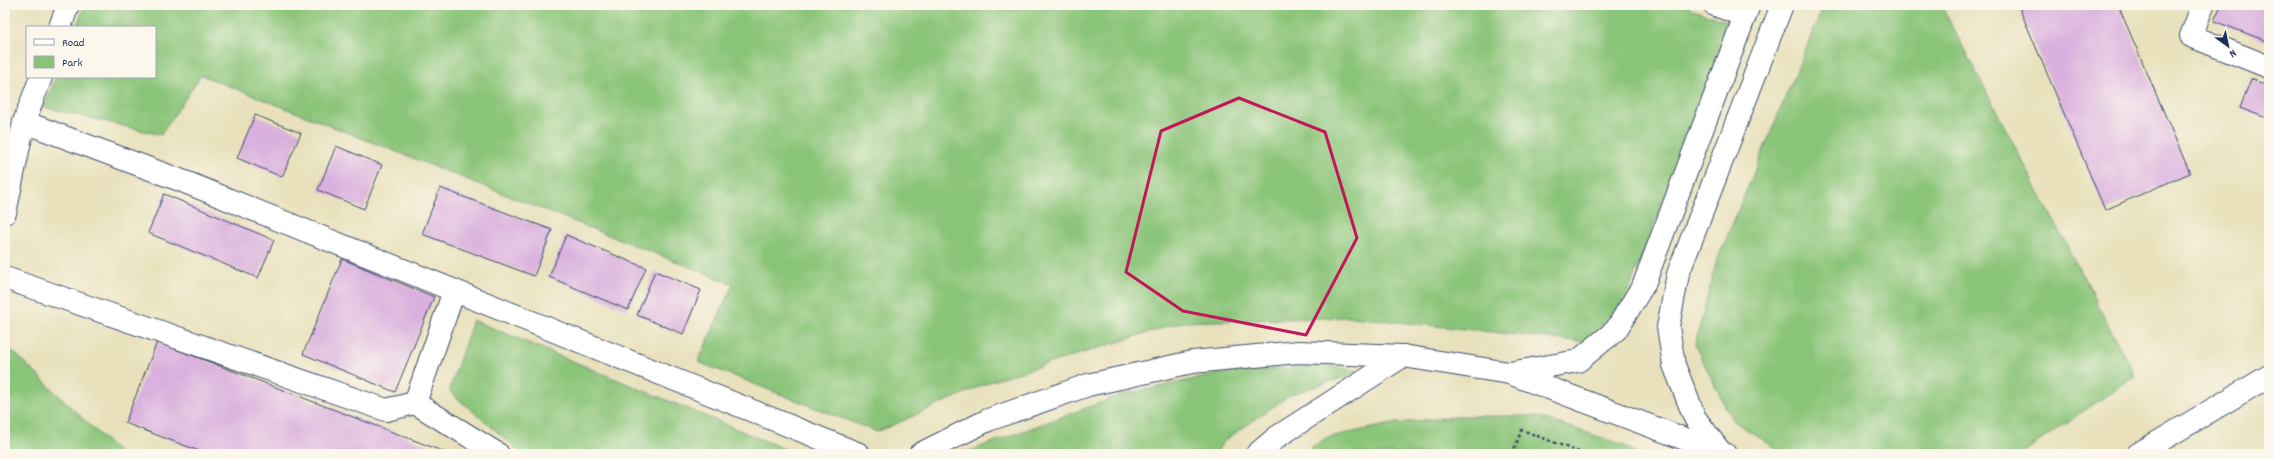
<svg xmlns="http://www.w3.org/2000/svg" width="2274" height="459" font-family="Dekko,sans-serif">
<rect width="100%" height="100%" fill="#fbf7ec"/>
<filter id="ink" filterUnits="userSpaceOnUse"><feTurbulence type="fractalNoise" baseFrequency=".025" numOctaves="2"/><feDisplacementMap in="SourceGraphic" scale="8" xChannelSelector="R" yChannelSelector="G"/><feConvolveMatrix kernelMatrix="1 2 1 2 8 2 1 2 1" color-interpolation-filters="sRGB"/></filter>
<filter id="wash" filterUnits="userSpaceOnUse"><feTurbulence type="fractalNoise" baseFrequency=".012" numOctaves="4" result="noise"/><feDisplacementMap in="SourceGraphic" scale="16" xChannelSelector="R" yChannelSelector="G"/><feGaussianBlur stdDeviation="0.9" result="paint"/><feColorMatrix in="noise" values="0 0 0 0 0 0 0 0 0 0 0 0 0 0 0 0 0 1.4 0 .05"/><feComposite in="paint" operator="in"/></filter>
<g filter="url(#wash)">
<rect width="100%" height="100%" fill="#e8e1bc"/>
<g fill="#8ac478" stroke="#527a6b">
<polygon points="85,5 1689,5 1691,9 1731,23 1625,300 1585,342 1352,317 1182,322 992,381 877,432 698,362 733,284 201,75 161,135 44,107 56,77 155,77 155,27 76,27"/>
<polygon points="1824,5 1941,5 2135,376 2021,454 1785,454 1732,420 1695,345 1716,263"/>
<polygon points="473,320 797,454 523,454 449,391"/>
<polygon points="5,344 120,454 5,454"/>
<polygon points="1320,365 1362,371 1290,395 1225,440 1215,454 961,454 1121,395 1223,373"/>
<polygon points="1461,416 1536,416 1621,444 1638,454 1301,454 1328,437 1397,423"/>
</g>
<g id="blocks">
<g fill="#dab1de">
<polygon points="2018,5 2118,5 2190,173 2105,210"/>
<polygon points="2221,5 2269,5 2269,42 2214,21"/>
<polygon points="2251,79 2269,86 2269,119 2240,108"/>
<polygon points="255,115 301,133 282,177 237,158"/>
<polygon points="336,146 382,165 364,209 318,190"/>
<polygon points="440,188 552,230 534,276 422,234"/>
<polygon points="164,194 274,240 258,278 148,233"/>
<polygon points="566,235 646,268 628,310 549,277"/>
<polygon points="342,259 434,297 395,392 303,354"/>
<polygon points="655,271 701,290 683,334 637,315"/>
<polygon points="157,342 450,454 207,454 125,423"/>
</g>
</g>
</g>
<g filter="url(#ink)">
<use href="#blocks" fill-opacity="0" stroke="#3a4a6c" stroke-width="1"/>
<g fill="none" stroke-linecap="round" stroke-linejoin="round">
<defs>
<g id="minor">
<polyline points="1715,5 1745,16"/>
<polyline points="2203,5 2191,36 2269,67"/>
<polyline points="60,27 68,5"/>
<polyline points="24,122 185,182 859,454"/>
<polyline points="5,213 24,122 41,77"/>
<polyline points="5,278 386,410 415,403 498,454"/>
<polyline points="1510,373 1578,361 1616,330 1644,284 1749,5"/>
<polyline points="415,403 454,291"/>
<polyline points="1719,450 1695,418 1674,365 1668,327 1678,274 1782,5"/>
<polyline points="920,454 988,420 1088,385 1192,362 1298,352 1403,356 1509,373 1725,454"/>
<polyline points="1257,454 1277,437 1403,356"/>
<polyline points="2138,454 2269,376"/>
</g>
</defs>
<use href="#minor" stroke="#3a4a6c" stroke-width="24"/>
<polyline stroke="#3a4a6c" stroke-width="2.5" stroke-dasharray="3 3" stroke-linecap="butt" points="1512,454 1522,430 1584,454"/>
<use href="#minor" stroke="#fff" stroke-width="22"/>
</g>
</g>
<path fill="none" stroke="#c2185b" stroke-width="3" stroke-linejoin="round" d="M 1239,98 L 1325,132 L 1357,238 L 1306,335 L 1183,311 L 1126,272 L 1161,131 Z"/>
<rect width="2274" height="459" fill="none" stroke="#fbf7ec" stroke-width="20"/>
<rect x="26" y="26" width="130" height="52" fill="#fbf7ec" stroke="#a1a7b3"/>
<rect x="34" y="39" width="20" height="6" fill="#ffffff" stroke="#a1a7b3"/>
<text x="62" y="46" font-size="12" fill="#1b2f5e">Road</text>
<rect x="34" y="56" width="20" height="12" fill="#8ac478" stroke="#a1a7b3"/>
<text x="62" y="66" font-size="12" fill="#1b2f5e">Park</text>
<g transform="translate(2228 46) rotate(147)" stroke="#fbf7ec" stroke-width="3" paint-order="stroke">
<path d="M0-3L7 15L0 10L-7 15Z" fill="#1b2f5e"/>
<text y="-6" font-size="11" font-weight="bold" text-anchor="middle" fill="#1b2f5e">N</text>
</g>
</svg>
